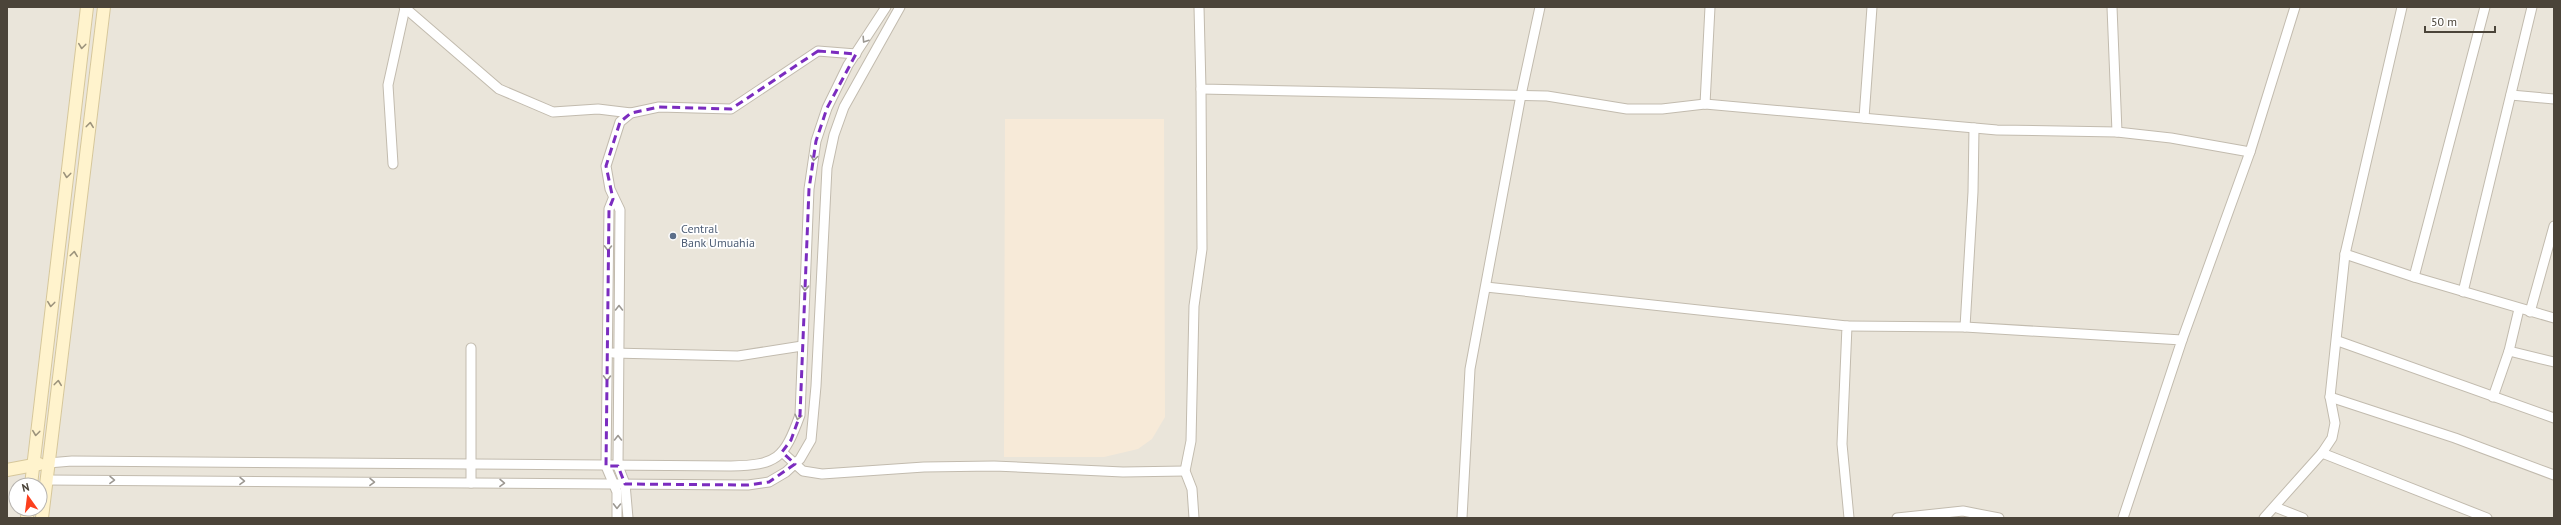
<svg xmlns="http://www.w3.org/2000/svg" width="2561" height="525" font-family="'PT Sans',sans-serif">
<rect width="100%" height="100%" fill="#f6f3ec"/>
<path fill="#eae5da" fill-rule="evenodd" d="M 7,7 L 2554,7 L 2554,518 L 7,518 ZM 16,485 L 40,485 L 40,509 L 16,509 Z"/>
<polygon fill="#f7ead8" points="1005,119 1164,119 1165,417 1152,439 1138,449 1104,457 1004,457"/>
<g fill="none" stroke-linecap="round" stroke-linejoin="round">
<defs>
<g id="street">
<polyline points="404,7 499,89 553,112 598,109 631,113"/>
<polyline points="1199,7 1201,89 1547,96 1627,109 1662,109 1705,104 1997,130 2117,132 2171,138 2250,152"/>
<polyline points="2112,7 2117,132"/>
<polyline points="2511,95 2554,99"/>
<polyline points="1705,104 1710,7"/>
<polyline points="1864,118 1872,7"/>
<polyline points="393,164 388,85 405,8"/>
<polyline points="613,199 609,209 606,466 617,492 617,518"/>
<polyline points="2345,254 2414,277 2554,318"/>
<polyline points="2414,277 2485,7"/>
<polyline points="1486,287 1847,326 1842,444 1849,518"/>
<polyline points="2463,292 2532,7"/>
<polyline points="2530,312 2554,226"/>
<polyline points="1847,326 1965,327 2182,340 2123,518"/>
<polyline points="1965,327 1973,192 1974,128"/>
<polyline points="2182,340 2250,152 2295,7"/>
<polyline points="2338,341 2554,418"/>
<polyline points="471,348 471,483"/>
<polyline points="2509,351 2554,362"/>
<polyline points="613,353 738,356 802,346"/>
<polyline points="2330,397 2455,438 2554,475"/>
<polyline points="2493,397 2509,351 2519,309"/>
<polyline points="782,452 803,471 822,474 924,467 994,466 1123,472 1185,471"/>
<polyline points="2322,453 2487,518"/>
<path d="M 48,463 L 72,461 L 731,466 C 777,465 784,459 800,415 L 809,189 L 816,141 L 827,108 L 848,65 L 886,7"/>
<polyline points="46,480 748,485 769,482 786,472 800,459 811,440 816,386 827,168 834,135 844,107 900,7"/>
<polyline points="2275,507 2303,518"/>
<polyline points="628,518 625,484 618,466 620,210 610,189 606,166 620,122 631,113 659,107 731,109 818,51 856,54"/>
<polyline points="1194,518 1192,489 1185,471 1191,441 1194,306 1202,249 1201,89"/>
<polyline points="1462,518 1470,369 1521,95 1540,7"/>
<polyline points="1897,518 1963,511 1999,518"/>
<polyline points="2264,518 2322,453 2332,438 2335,423 2330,397 2345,254 2402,7"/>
</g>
<g id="secondary">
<polyline points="7,470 39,464"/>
<polyline points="31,485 87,7"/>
<polyline points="27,518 28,509"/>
<polyline points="42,518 104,7"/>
</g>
</defs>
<use href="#street" stroke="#c2bbae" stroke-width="11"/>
<use href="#secondary" stroke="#d6c79b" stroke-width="14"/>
<use href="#street" stroke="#fff" stroke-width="9"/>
<use href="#secondary" stroke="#fff3cd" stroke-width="12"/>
</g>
<defs><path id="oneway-chevron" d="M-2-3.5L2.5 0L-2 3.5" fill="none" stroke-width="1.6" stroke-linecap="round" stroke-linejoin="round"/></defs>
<g stroke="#9c9892">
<use href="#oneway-chevron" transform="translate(865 40) rotate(123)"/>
<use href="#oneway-chevron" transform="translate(814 158) rotate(98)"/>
<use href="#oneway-chevron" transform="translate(608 248) rotate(91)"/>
<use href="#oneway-chevron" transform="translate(805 288) rotate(92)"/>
<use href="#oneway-chevron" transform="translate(619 308) rotate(-90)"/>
<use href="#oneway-chevron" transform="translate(607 378) rotate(91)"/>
<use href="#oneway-chevron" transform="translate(798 417) rotate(104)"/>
<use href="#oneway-chevron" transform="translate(618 438) rotate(-90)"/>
<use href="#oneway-chevron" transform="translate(112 480) rotate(1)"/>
<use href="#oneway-chevron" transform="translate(242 481) rotate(1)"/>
<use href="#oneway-chevron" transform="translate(372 482) rotate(1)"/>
<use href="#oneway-chevron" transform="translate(502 483) rotate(1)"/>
<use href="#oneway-chevron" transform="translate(617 506) rotate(91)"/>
</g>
<g stroke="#9c937c">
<use href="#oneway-chevron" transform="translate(82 46) rotate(97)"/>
<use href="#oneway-chevron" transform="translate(90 125) rotate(-83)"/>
<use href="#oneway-chevron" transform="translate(67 175) rotate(97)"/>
<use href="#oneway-chevron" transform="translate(74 254) rotate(-83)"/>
<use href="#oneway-chevron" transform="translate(51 304) rotate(97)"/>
<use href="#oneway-chevron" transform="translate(58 383) rotate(-83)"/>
<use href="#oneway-chevron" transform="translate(36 433) rotate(97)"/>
</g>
<path fill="none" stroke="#7b2cbf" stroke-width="3" stroke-dasharray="8 5" stroke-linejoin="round" d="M 818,51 L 856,54 L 827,108 L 816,141 L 809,189 L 800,415 L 791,440 L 782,452 L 795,464 L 769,482 L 748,485 L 625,484 L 618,466 L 606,466 L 609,209 L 613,199 L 606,166 L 620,122 L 631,113 L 659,107 L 731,109 Z"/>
<circle fill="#5c6f8a" stroke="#fff" stroke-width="1.5" cx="673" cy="236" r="4"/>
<g text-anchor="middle" stroke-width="3.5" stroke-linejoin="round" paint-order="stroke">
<g font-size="12" fill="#4e5e75" stroke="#fff" text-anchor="start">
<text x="681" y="233">Central<tspan x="681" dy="14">Bank Umuahia</tspan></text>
</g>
</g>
<rect width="2561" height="525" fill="none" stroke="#4b4439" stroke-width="16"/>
<g transform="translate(28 497) rotate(346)"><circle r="19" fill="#ffffff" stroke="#b7b4b0"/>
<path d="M0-3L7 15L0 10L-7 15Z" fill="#fc3f1d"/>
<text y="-6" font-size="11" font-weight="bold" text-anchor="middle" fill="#4b4439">N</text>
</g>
<path d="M2425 26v6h70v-6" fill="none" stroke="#4b4439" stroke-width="2"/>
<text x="2431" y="26" font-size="12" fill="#4b4439" stroke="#ffffff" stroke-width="3" paint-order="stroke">50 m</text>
</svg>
